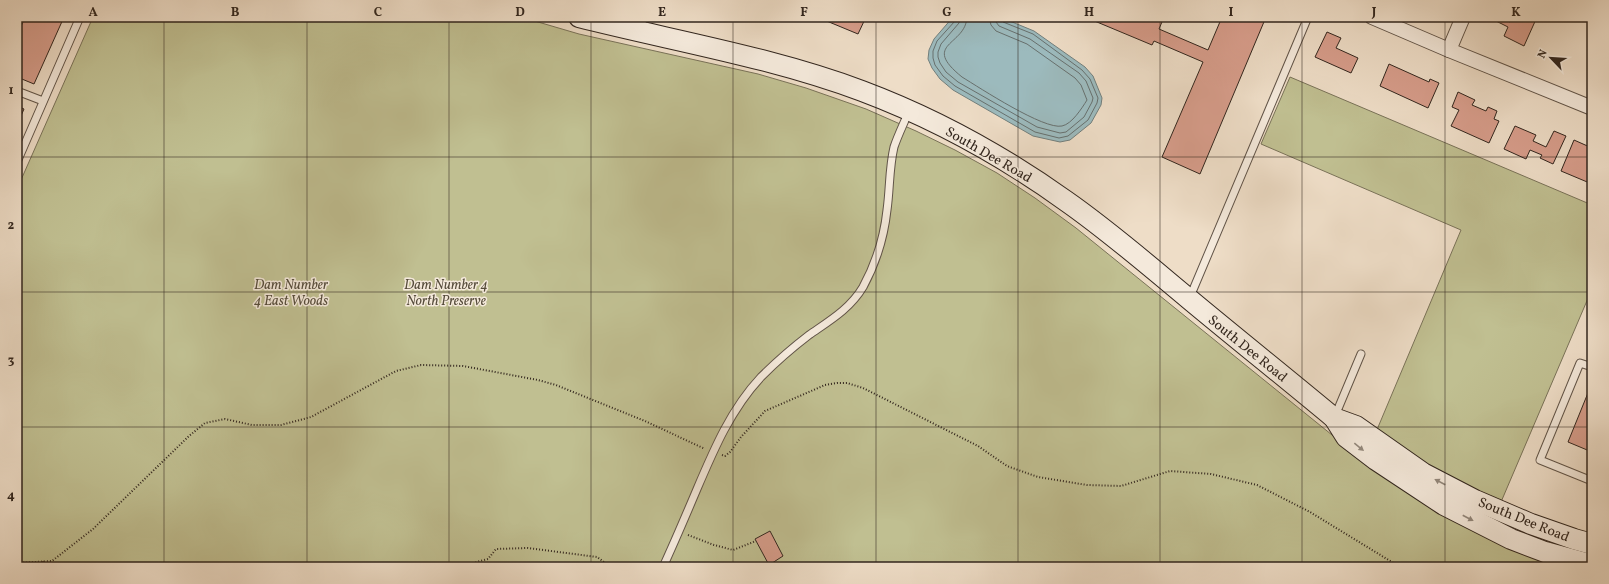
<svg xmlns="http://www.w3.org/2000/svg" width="1609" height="584" font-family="Vollkorn,serif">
<rect width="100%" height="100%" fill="#eeddc7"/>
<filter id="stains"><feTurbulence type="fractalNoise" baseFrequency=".005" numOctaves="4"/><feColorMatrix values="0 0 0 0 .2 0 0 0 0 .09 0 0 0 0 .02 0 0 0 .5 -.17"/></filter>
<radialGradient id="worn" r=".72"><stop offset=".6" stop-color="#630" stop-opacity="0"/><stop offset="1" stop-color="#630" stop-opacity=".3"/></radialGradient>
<g fill="#c0bf91" stroke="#797258">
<polygon points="93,17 521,17 579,34 758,74 806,88 866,109 916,131 955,150 997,173 1035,198 1076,228 1337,439 1568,567 17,567 17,189"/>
<polygon points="1290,77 1592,205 1592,289 1501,502 1451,479 1376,432 1461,230 1261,144"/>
</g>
<polygon fill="#9cbabd" stroke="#727f7d" points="953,17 1000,17 1034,31 1085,67 1093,76 1102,98 1101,105 1091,123 1070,140 1060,142 1033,136 953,90 940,79 932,68 928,59 929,50 934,39"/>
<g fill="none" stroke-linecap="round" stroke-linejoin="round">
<g stroke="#67706e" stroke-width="1">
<polyline points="956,17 955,21 937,41 933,51 933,58 935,65 943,76 955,86 1035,132 1059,138 1068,136 1088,120 1097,103 1098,98 1090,79 1082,70 1033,34 1003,22 1000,17"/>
<polyline points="961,17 959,23 941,44 938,52 938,57 940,63 946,72 958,82 1037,127 1060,133 1066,132 1084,117 1092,102 1093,98 1086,81 1079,73 1030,39 999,26 996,22 995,17"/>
<path d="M 967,17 C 966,46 920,43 962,77 C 980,88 1044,130 1062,126 C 1072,124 1082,108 1087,100 L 1081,85 L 1075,78 L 1027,44 L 996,31 L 991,25 L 989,17"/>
</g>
</g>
<g fill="#d79d8b" stroke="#32261e">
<polygon points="25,17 64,17 34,84 17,77 17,36"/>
<polygon points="817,17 866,17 858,34"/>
<polygon points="1085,17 1164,17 1159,29 1208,50 1222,17 1266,17 1200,174 1162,157 1203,62 1154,41 1152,45"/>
<polygon points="1498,17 1510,22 1512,17 1537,17 1524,46 1504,36 1508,27 1496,21"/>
<polygon points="1327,32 1341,38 1336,48 1358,58 1351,73 1315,57"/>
<polygon points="1389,64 1429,82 1430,79 1439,83 1428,108 1380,86"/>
<polygon points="1458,92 1475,100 1472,105 1486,111 1488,107 1497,111 1494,119 1499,121 1489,143 1451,126 1459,110 1452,107"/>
<polygon points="17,106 24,109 17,125"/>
<polygon points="1515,126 1536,135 1533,141 1546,147 1554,131 1566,136 1553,164 1540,158 1542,155 1530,150 1526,159 1504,149"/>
<polygon points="1574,140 1592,148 1592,184 1561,171"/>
<polygon points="1592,383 1592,452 1568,442"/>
<polygon points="770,531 783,556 769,565 755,539"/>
</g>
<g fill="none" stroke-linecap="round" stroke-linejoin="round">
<defs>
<g id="lane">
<polyline points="639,30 644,17"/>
<polyline points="17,91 43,101"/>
<polyline points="17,162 80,17"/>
<polyline points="1190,297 1308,17"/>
<polyline points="1592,367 1580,363 1540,460 1592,481"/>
<polyline points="1335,416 1361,354"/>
<path d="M 663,567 C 675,541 686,515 697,489 C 714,449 731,409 761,377 C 776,362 792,348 809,335 C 829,321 850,309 863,287 C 876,263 884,238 887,210 C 890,189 889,168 894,147 C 898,135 904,123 909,111"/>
</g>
<g id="street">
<polyline points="1372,17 1449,50 1592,108"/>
<polyline points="1449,50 1463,17"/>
</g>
<g id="secondary">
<path d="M 579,17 C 674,41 771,57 862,91 C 934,118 1003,156 1066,201 C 1109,231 1148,265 1189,299 C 1237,339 1286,378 1334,418 L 1346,437 L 1376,460 L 1444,505 L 1511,539 L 1545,552 L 1592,565"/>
<polyline points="1334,418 1356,426 1423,473 1475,500 1531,524 1574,539 1592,544"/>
</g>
</defs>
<use href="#lane" stroke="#615448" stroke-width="9"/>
<use href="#street" stroke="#615448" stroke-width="16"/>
<use href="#secondary" stroke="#32261e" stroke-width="22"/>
<g stroke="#32261e" stroke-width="2" stroke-dasharray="1 2" stroke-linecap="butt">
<polyline points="722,455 725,456 730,452 741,437 765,411 825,385 837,383 847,383 863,388 978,446 1007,466 1038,477 1087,485 1121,486 1170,471 1211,474 1257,485 1310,512 1400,567"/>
<polyline points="688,535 714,545 733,550 756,541"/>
<polyline points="43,561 44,567"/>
<polyline points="17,563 52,561 93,529 189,436 205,423 225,419 252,425 281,425 311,417 396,371 421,365 463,366 538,380 556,385 645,421 705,449"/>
<polyline points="458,567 488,559 496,549 528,548 597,557 611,567"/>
</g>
<use href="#lane" stroke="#f4e9db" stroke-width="7"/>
<use href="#street" stroke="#f4e9db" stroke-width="14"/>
<use href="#secondary" stroke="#f4e9db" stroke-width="20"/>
</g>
<defs><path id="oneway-solid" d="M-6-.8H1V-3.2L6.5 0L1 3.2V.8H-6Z"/></defs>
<g fill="#93887c">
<use href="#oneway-solid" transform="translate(1359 447) rotate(39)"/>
<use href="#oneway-solid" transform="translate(1440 482) rotate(-152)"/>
<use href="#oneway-solid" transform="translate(1468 518) rotate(28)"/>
</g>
<path fill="none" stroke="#32261e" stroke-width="1" stroke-opacity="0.55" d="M 164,17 L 164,567M 307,17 L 307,567M 449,17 L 449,567M 591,17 L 591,567M 733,17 L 733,567M 876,17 L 876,567M 1018,17 L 1018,567M 1160,17 L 1160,567M 1302,17 L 1302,567M 1445,17 L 1445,567M 17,157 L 1592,157M 17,292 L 1592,292M 17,427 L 1592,427"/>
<g text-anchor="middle" stroke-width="3" stroke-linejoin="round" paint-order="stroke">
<g font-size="14" fill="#32261e" stroke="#f4e9db">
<text transform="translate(989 154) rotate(30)" y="5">South Dee Road</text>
<text transform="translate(1248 348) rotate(39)" y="5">South Dee Road</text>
<text transform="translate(1524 519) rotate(22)" y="5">South Dee Road</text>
</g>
<g font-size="14" font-style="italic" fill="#564c3b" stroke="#f4e9db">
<text x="291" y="289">Dam Number<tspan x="291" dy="16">4 East Woods</tspan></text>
<text x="446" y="289">Dam Number 4<tspan x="446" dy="16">North Preserve</tspan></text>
</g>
</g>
<rect width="1609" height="584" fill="none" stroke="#eeddc7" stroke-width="44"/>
<g transform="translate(1551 58) rotate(295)" stroke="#f4e9db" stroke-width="3" paint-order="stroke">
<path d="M0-3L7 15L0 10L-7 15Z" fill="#32261e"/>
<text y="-6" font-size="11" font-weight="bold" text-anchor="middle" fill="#32261e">N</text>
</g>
<rect x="22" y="22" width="1565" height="540" fill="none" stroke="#32261e" stroke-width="1.5"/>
<g font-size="13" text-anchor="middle" font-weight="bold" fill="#32261e">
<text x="93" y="16">A</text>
<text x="235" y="16">B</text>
<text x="378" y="16">C</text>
<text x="520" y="16">D</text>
<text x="662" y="16">E</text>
<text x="804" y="16">F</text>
<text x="947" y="16">G</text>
<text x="1089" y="16">H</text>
<text x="1231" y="16">I</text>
<text x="1374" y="16">J</text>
<text x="1516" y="16">K</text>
<text x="11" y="94">1</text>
<text x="11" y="229">2</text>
<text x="11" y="364">3</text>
<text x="11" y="499">4</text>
</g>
<rect width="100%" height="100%" filter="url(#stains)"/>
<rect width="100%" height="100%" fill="url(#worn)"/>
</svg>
